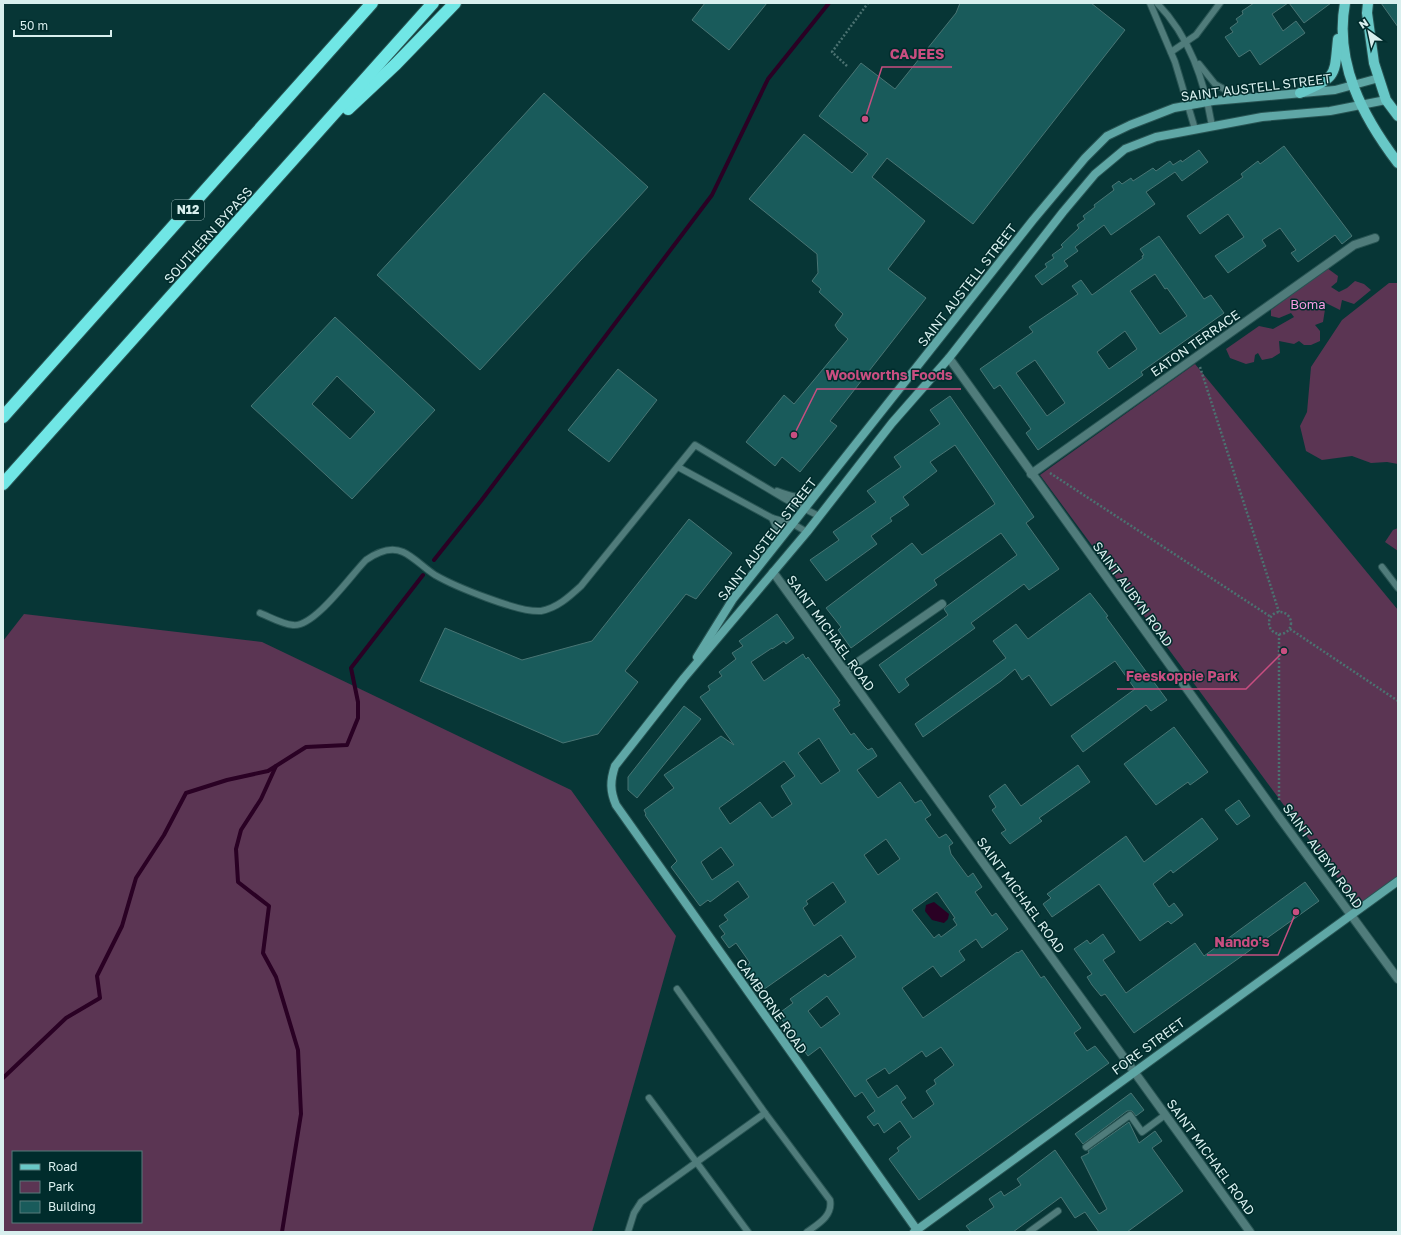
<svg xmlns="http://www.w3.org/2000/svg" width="1401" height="1235" font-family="'Golos Text',sans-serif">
<rect width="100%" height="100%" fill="#073636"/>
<g fill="#5b3553" fill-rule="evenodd">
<polygon points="1327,268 1338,276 1337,282 1331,287 1339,292 1347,288 1355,281 1364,284 1371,290 1354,304 1342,300 1340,310 1326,303 1323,322 1315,325 1320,331 1320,341 1311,345 1304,345 1299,341 1294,344 1279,341 1280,353 1272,358 1262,360 1258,353 1255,355 1254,362 1246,364 1230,358 1226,349 1259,326 1273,329 1294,317 1291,313 1279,318 1271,316 1271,310"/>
<polygon points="1389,283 1398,283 1398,464 1387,462 1371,463 1352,456 1322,460 1306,451 1300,426 1307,412 1311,367 1342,320"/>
<polygon points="1195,364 1398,610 1398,879 1359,907 1040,475"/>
<polygon points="1398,528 1398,551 1385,542 1393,530"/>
<path d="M 24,614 L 262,642 L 571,790 L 676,936 L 592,1232 L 3,1232 L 3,641 ZM 13,1152 L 141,1152 L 141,1222 L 13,1222 Z"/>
</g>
<polygon fill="#2a0124" points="934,902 949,914 948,919 944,923 932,920 925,911 926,905"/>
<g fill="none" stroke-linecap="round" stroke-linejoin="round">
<g stroke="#2a0124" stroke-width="4">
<polyline points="434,560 481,501 712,195 768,79 829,3"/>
<polyline points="276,766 261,799 241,830 236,849 238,882 269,906 263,953 276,977 298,1050 301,1114 282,1232"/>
<polyline points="3,1078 66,1018 100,998 97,976 122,926 136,878 164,835 186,793 227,780 268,771 306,747 347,745 358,718 358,702 351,668 423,575"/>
</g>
</g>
<g fill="#195b5b" stroke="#497574" fill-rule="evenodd">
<polygon points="705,3 767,3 729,50 692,20"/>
<polygon points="960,3 1091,3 1125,30 973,224 887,158 872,177 925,221 888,269 926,298 830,421 837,426 800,472 782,457 775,466 746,442 784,395 794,404 848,339 838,330 835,325 843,314 819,292 821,289 812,281 818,273 817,254 749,199 804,134 852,173 868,154 819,116 861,63 895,89 956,13"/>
<polygon points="1254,3 1288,3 1272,14 1283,31 1296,21 1305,33 1260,65 1250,50 1239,57 1225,37 1233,32 1230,28 1238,22 1236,19 1243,14 1242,11"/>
<polygon points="1289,3 1331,3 1304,23"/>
<polygon points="1381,3 1398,3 1398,27"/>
<polygon points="544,93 648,187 480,370 377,275"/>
<polygon points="1284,146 1352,236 1342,244 1335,235 1298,262 1291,253 1296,250 1280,228 1262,240 1266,246 1228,273 1215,256 1244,237 1228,214 1200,234 1187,216 1243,177 1241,174 1258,161 1260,164"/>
<polygon points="1199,150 1208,162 1182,181 1175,172 1146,192 1155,204 1111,235 1104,225 1075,247 1078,251 1064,261 1068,266 1042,285 1035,276 1047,267 1045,264 1054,258 1052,255 1063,247 1061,245 1079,228 1077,225 1085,219 1083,216 1095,207 1094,205 1114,190 1112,186 1119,181 1122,184 1131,178 1133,181 1153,168 1156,171 1170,161 1173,165 1181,160 1182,162"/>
<path d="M 1159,236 L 1204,299 L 1211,295 L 1224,313 L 1141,372 L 1143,375 L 1038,450 L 1026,433 L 1031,429 L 1000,385 L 994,389 L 980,369 L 1033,332 L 1029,327 L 1078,294 L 1072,286 L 1081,280 L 1092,295 L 1143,258 L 1142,256 L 1144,255 L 1140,249 ZM 1155,274 L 1165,289 L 1167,288 L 1187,316 L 1160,334 L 1130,291 ZM 1125,331 L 1137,349 L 1109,369 L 1097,352 ZM 1035,360 L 1065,403 L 1047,416 L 1016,373 Z"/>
<path d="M 335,317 L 435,410 L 352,499 L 251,406 ZM 337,376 L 375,412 L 350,439 L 312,404 Z"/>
<polygon points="618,369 657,400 609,462 568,430"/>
<polygon points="950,396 1034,517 1026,523 1059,569 1029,590 1024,584 971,623 975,628 905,679 909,685 899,693 879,665 948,615 944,609 947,606 1017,555 1001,533 934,580 937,585 851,648 838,630 841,627 826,608 912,543 922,555 995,504 990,496 955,445 930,462 937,471 903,497 909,505 890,518 892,521 871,536 877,544 826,581 810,560 839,540 833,532 876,502 867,491 901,467 894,457 940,424 930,410"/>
<polygon points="689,519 732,553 696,599 686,594 625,671 638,682 598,734 563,743 420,681 445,628 522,660 592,641"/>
<polygon points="1090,593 1108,616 1106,617 1167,700 1151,711 1146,705 1083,752 1071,736 1135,689 1115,661 1051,706 1029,675 1022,680 1015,669 1001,681 923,737 915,724 1006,658 993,641 1016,624 1028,639"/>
<path d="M 777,614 L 794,638 L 786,644 L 784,641 L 772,649 L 772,648 L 751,662 L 764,681 L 803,654 L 806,659 L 808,657 L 840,701 L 838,702 L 840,705 L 833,709 L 851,735 L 854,733 L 864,746 L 868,750 L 872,748 L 877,756 L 857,770 L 878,798 L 900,782 L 915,803 L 921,800 L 931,815 L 925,819 L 939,838 L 946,834 L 953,843 L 949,846 L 951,854 L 968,877 L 973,873 L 982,887 L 975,892 L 992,916 L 996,913 L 1008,929 L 982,948 L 976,939 L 959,951 L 965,960 L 941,977 L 933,966 L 902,988 L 923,1018 L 1017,952 L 1018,953 L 1022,950 L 1041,978 L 1044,976 L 1081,1028 L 1074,1033 L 1087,1051 L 1095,1046 L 1109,1063 L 919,1200 L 889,1159 L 899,1151 L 897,1148 L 911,1137 L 900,1121 L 884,1133 L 878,1123 L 874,1126 L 867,1117 L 875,1111 L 862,1092 L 855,1097 L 820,1047 L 808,1056 L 778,1014 L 793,1003 L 790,999 L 825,974 L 828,977 L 856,957 L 841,935 L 763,990 L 745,967 L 750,963 L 736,943 L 729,948 L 721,937 L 725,934 L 719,926 L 728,920 L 724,915 L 749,897 L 738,881 L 710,902 L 708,900 L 700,906 L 671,867 L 677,861 L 645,815 L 646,814 L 644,810 L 674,788 L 664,775 L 721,736 L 734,745 L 700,697 L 710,690 L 708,686 L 722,676 L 719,672 L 736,659 L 732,653 L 743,646 L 739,641 ZM 819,738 L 840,771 L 821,784 L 798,753 ZM 784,761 L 795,776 L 781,786 L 792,804 L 772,818 L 760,802 L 730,824 L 719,808 ZM 886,839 L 900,859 L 878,875 L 864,855 ZM 721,847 L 734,865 L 712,880 L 701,862 ZM 833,882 L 846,902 L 814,926 L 803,908 L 808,904 L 806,901 ZM 937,892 L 955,918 L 953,919 L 957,925 L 941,937 L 939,934 L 934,938 L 912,910 ZM 827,996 L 840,1014 L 821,1028 L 808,1011 ZM 941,1047 L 954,1065 L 934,1080 L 936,1084 L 926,1091 L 934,1104 L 913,1119 L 901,1102 L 906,1098 L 897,1085 L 878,1098 L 866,1080 L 885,1068 L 889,1074 L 922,1051 L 926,1057 Z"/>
<polygon points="684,706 701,719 637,798 628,790 628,777"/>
<polygon points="1174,727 1208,772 1190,785 1188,782 1156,805 1124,764"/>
<polygon points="1078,765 1090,782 1039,818 1042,821 1010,844 1001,833 1006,830 992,810 996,807 989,796 1005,784 1021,806"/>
<polygon points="1239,800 1250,816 1237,825 1225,810"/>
<polygon points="1202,818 1218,839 1173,873 1171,870 1153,884 1169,907 1174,903 1183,915 1171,924 1168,921 1140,941 1099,884 1052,917 1043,904 1051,898 1047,894 1126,836 1144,862"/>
<polygon points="1305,882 1319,901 1134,1033 1105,994 1101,996 1092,985 1087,977 1092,974 1074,949 1087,940 1090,944 1103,934 1115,952 1103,960 1126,993 1195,943 1204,956"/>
<polygon points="1131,1093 1144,1110 1136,1116 1132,1111 1127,1111 1083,1144 1075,1134"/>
<polygon points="1129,1122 1139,1143 1155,1131 1162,1141 1152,1148 1183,1191 1127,1232 1099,1232 1085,1212 1075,1218 1061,1197 1013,1232 971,1232 966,1226 994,1207 989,1199 1001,1191 1004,1196 1021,1185 1017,1179 1055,1150 1099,1214 1107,1209 1081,1157 1089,1153 1088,1151"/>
</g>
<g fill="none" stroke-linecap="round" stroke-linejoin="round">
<defs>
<g id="lane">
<polyline points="1150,3 1175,62 1195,129"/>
<path d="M 1157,3 C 1190,37 1204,80 1212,126"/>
<polyline points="1171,52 1196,35 1220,3"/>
<polyline points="1199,64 1215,84 1240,98"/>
<polyline points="678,467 772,518 793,524 807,532"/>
<path d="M 777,491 C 792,497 802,500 817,491"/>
<polyline points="772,518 778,532 775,544"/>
<polyline points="1382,567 1398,588"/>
<path d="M 260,613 C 270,617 282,624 293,625 C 314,628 351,575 366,560 C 376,553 390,546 403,552 C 414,557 424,568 435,575 C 454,586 519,613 541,611 C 557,608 569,597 581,586 L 695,445 L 785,499 L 819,516"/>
<path d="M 677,989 L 765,1113 L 830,1200 C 833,1216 818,1224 807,1232"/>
<polyline points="649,1098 748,1232"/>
<polyline points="1086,1147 1130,1115 1142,1132 1165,1115"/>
<polyline points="628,1232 634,1213 641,1202 765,1113"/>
<polyline points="1029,1232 1058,1211"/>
</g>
<g id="street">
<polyline points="949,358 1279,817 1398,979"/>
<polyline points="1031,474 1354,245 1375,238"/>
<polyline points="773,572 1250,1232"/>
<polyline points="845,671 942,604"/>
</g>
<g id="secondary">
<polyline points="697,657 733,599 1033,220 1085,158 1107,136 1130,125 1174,108 1213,101 1335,90 1379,78"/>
<path d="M 917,1230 L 616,805 C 610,791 610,781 615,766 L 684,678 L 807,532 L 892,423 L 949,358 L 1063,212 L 1095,174 L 1125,149 L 1156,137 L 1262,117 L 1330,111 L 1386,100"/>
<polyline points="914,1232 1398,881"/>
</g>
<g id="primary">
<path d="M 1345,3 C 1334,63 1363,117 1398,163"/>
<polyline points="1368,3 1367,13 1374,63 1386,100 1398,116"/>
<path d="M 1300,93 C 1338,76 1334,77 1338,39"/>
</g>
<g id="highway">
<polyline points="348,109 396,64 455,3"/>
<polyline points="3,417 372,3"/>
<polyline points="3,484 433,3"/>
</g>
</defs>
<use href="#lane" stroke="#285453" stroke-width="8"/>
<use href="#street" stroke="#285453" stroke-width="10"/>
<use href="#secondary" stroke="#285453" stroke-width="10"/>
<use href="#primary" stroke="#285453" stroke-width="12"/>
<use href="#highway" stroke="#285453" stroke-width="14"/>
<g stroke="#4b7271" stroke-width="2.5" stroke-dasharray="2 2" stroke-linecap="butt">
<polyline points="847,66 832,52 868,3"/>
<polyline points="1200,367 1279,612"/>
<polyline points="1050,473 1271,617"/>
<circle cx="1280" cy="623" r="11"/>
<polyline points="1290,629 1398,701"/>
<polyline points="1279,634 1279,800"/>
</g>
<use href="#lane" stroke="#507c7b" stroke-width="6"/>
<use href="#street" stroke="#507c7b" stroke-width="8"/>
<use href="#secondary" stroke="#5fa7a6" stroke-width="8"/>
<use href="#primary" stroke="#68c8c7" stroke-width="10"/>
<use href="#highway" stroke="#70e6e5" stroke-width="12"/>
</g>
<g text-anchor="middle" stroke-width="3" stroke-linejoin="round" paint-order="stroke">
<rect fill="#002c2c" stroke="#97b4b4" stroke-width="1" x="172" y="200" width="32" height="20" rx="3"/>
<g font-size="12" font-weight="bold" fill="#d8efee">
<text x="188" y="214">N12</text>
</g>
<g font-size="13" fill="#d8efee" stroke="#002c2c">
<text transform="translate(1256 87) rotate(-7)" y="5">SAINT AUSTELL STREET</text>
<text transform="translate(208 235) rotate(-48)" y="5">SOUTHERN BYPASS</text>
<text transform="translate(967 285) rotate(-52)" y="5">SAINT AUSTELL STREET</text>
<text transform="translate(1195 343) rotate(-35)" y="5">EATON TERRACE</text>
<text transform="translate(767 539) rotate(-52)" y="5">SAINT AUSTELL STREET</text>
<text transform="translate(1133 594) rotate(54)" y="5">SAINT AUBYN ROAD</text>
<text transform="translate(831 633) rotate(54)" y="5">SAINT MICHAEL ROAD</text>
<text transform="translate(1323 856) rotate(54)" y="5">SAINT AUBYN ROAD</text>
<text transform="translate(1021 895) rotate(54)" y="5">SAINT MICHAEL ROAD</text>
<text transform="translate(772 1006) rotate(55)" y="5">CAMBORNE ROAD</text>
<text transform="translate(1148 1046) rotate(-36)" y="5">FORE STREET</text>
<text transform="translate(1211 1157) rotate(54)" y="5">SAINT MICHAEL ROAD</text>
</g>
<g font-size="13" fill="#f59ce2" stroke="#002c2c">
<text x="1308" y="309">Boma</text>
</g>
</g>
<path fill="none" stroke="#c84e80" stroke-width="1.5" d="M865 119L882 67H952M794 435L817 389H961M1284 651L1246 689H1117M1296 912L1278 955H1207"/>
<g fill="#c84e80" stroke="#002c2c" stroke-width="1.5">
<circle cx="865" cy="119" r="4"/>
<circle cx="794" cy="435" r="4"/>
<circle cx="1284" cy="651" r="4"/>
<circle cx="1296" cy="912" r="4"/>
</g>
<g font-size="14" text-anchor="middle" font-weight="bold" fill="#c84e80" stroke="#002c2c" stroke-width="3" stroke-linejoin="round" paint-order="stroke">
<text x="917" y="59">CAJEES</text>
<text x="889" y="380">Woolworths Foods</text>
<text x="1182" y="681">Feeskoppie Park</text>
<text x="1242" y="947">Nando's</text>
</g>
<rect width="1401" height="1235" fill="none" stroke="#d8efee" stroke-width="8"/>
<rect x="12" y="1151" width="130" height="72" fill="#002c2c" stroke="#567a7a"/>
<rect x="20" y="1164" width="20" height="6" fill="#68c8c7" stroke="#567a7a"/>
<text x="48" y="1171" font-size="12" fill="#d8efee">Road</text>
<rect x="20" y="1181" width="20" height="12" fill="#5b3553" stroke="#567a7a"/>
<text x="48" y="1191" font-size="12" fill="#d8efee">Park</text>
<rect x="20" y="1201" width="20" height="12" fill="#195b5b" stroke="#567a7a"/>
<text x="48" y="1211" font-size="12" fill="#d8efee">Building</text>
<g transform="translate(1369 32) rotate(327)" stroke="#002c2c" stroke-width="3" paint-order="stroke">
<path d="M0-3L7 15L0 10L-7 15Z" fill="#d8efee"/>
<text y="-6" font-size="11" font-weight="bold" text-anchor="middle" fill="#d8efee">N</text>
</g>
<path d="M14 30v6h97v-6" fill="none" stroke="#d8efee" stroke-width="2"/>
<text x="20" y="30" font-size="12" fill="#d8efee" stroke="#002c2c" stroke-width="3" paint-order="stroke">50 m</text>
</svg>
